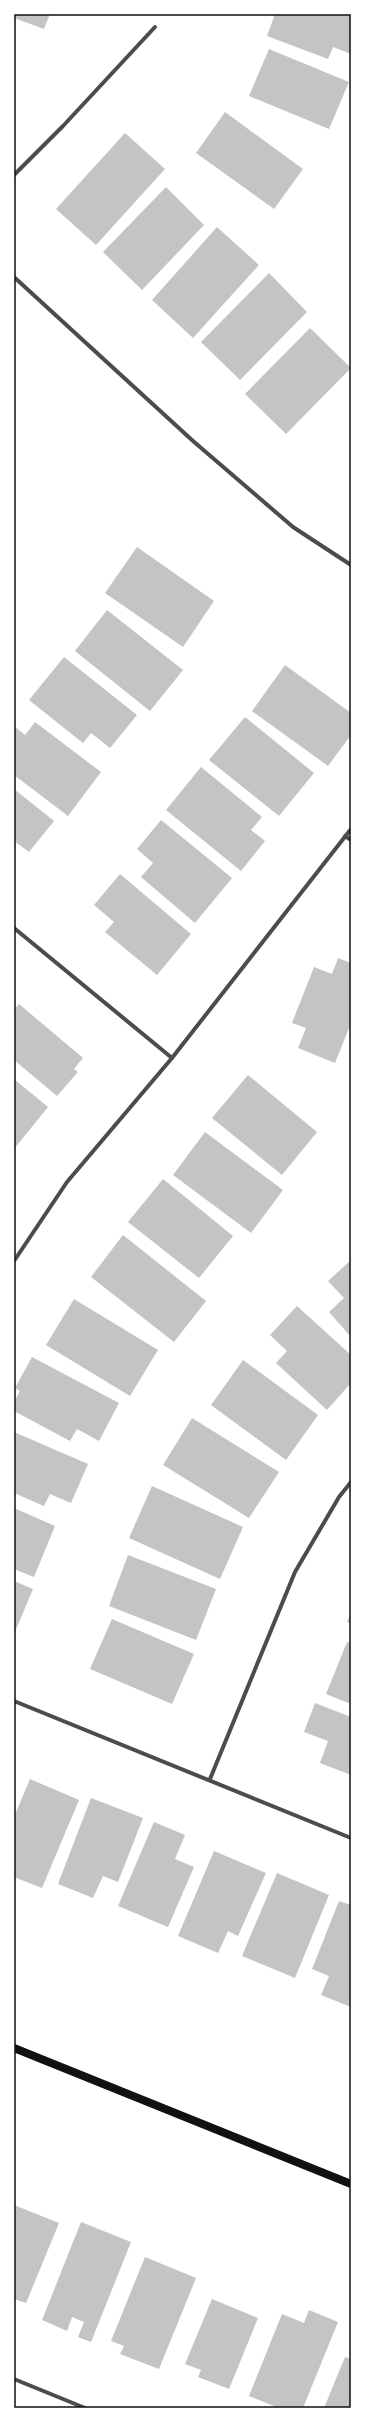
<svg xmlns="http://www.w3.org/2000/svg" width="365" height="2422" font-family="'Exo 2',sans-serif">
<rect width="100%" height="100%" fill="#fff"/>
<g fill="#c4c4c4">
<polygon points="14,14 50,14 44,29 14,18"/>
<polygon points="275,14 351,14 351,54 333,47 328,59 267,36"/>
<polygon points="269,49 349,82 329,129 249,96"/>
<polygon points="225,112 303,169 274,209 196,153"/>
<polygon points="125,133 165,169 96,245 56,209"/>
<polygon points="166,187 204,225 142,290 103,252"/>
<polygon points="217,227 259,265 193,338 152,300"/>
<polygon points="269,273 307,312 240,380 201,342"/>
<polygon points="310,328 351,368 286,434 245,394"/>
<polygon points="137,547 214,601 183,647 105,593"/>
<polygon points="107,610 183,670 150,711 75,651"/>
<polygon points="64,657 137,715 110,748 91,733 83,743 29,700"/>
<polygon points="285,665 351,713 351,735 328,766 252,711"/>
<polygon points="245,717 314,773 279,816 209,760"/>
<polygon points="35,722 101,772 68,816 14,775 14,726 25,735"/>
<polygon points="201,767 262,817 251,830 265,841 241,871 166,810"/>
<polygon points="14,789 54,821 29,852 14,841"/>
<polygon points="161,820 232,878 195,923 141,877 153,863 137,849"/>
<polygon points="120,874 191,934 157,975 105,932 114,922 94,905"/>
<polygon points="338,958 351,963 351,1023 335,1063 298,1048 306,1028 292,1023 314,967 332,974"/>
<polygon points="19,1004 83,1058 74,1069 78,1072 57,1096 14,1060 14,1010"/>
<polygon points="248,1075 317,1132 282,1175 212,1118"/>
<polygon points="14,1079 48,1107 14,1149"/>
<polygon points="205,1132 283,1190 251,1233 173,1175"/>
<polygon points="163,1179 233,1236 199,1278 128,1222"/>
<polygon points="123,1235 206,1301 174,1342 91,1277"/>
<polygon points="351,1260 351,1337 329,1312 344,1298 328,1281"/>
<polygon points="74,1299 158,1350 130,1396 46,1345"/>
<polygon points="297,1306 351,1355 351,1383 327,1410 276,1363 287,1351 270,1335"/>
<polygon points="32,1357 119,1403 99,1441 77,1429 70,1441 14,1411 14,1402 20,1391 15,1388"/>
<polygon points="243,1360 318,1415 286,1460 211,1405"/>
<polygon points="192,1418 279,1472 249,1518 163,1465"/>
<polygon points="14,1432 88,1464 71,1503 50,1494 44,1506 14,1493"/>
<polygon points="152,1486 243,1527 220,1579 129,1538"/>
<polygon points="14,1508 55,1526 34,1577 14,1569"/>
<polygon points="128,1555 216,1589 196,1640 109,1606"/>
<polygon points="14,1581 33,1589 14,1634"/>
<polygon points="351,1612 351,1624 347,1622"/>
<polygon points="112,1619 194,1654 172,1704 90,1669"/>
<polygon points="347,1642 351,1643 351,1704 326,1694"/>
<polygon points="315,1703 351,1717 351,1775 320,1763 328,1741 304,1732"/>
<polygon points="30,1779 79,1800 42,1888 14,1877 14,1817"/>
<polygon points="91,1798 143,1818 118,1882 103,1876 93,1898 58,1884"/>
<polygon points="154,1822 185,1835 175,1859 194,1867 168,1927 118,1906"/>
<polygon points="214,1851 266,1873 238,1936 228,1931 218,1953 178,1936"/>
<polygon points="277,1873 329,1895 295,1978 242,1956"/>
<polygon points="339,1901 351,1905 351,2007 321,1995 329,1976 312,1969"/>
<polygon points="14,2205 59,2223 26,2303 14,2299"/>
<polygon points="81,2222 131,2242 91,2342 78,2337 84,2322 72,2317 67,2331 42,2320"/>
<polygon points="145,2257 196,2278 159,2369 120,2354 124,2346 111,2341"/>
<polygon points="212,2299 258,2318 229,2389 198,2377 201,2370 185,2364"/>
<polygon points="309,2310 338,2322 303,2408 273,2408 274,2406 249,2396 282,2314 304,2323"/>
<polygon points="345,2357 351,2359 351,2408 324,2408"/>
</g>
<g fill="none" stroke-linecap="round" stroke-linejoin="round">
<g stroke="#4c4c4c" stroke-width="4">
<polyline points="14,175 63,126 155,27"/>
<polyline points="14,277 193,441 293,527 351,565"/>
<polyline points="345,836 351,840"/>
<polyline points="14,928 172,1058"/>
<polyline points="14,1261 67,1182 172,1058 351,829"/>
<polyline points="14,1701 351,1838"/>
<polyline points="210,1779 295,1572 339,1497 351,1482"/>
<polyline points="14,2379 85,2408"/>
</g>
<polyline stroke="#111" stroke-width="8" points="14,2048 351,2184"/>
</g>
<rect width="365" height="2422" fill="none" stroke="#ffffff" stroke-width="30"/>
<rect x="15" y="15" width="335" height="2392" fill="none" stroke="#111" stroke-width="1.5"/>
</svg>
